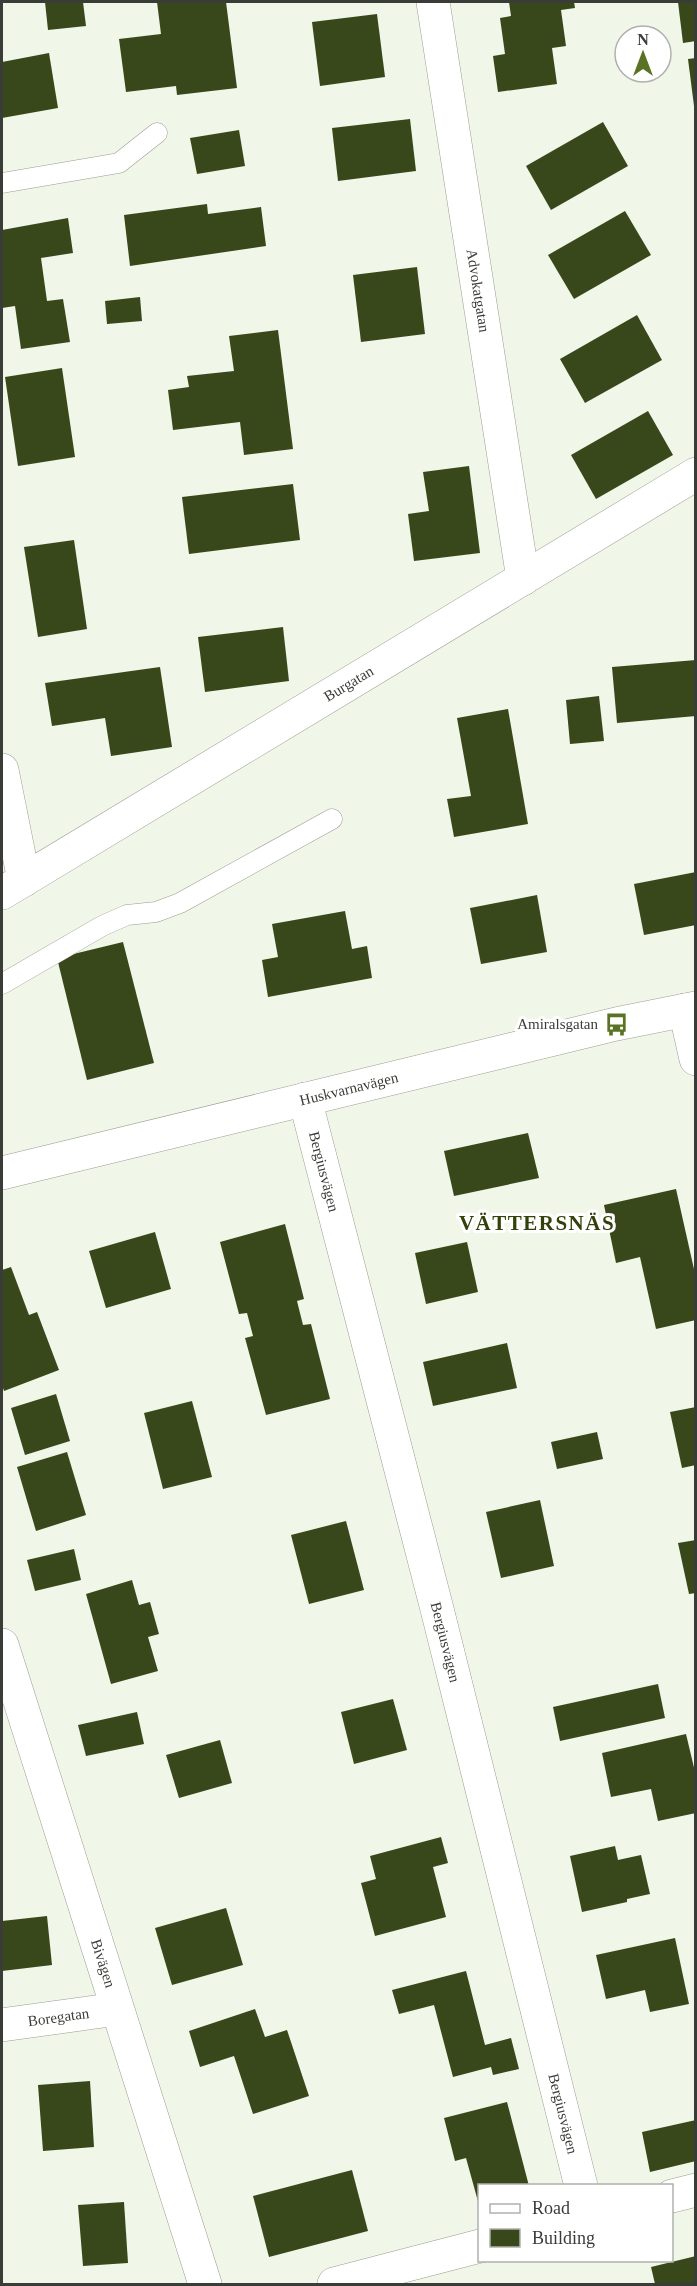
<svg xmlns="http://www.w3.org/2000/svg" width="697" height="2286" font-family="Georgia,serif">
<rect width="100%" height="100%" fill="#f0f6e8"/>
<g fill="#39481a">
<polygon points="45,2 83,2 86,26 48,30"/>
<polygon points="157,2 226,2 237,88 177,95 176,86 126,92 119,39 161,34"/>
<polygon points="509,2 574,2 575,8 561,10 566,46 552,48 557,84 498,92 493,56 505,54 500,18 511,16"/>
<polygon points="678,2 696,2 696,41 683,43"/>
<polygon points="377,14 385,77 320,86 312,22"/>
<polygon points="49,53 58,108 2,118 2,62"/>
<polygon points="696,58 696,106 694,106 688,59"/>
<polygon points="410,119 416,171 338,181 332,128"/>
<polygon points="603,122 628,166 551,210 526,166"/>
<polygon points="239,130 245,166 197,174 190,138"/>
<polygon points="207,204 208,214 261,207 266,246 130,266 124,215"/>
<polygon points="625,211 651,255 574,299 548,255"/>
<polygon points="68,218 73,253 41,258 47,301 63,299 70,342 21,349 15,306 2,308 2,230"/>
<polygon points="417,267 425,334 361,342 353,275"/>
<polygon points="140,297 142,321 107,324 105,301"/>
<polygon points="637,315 662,360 585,403 560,359"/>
<polygon points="278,330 293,449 244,455 240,422 173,430 168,390 189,387 187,376 234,371 229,336"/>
<polygon points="62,368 75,457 18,466 5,377"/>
<polygon points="648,411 673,455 596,499 571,455"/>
<polygon points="469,466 480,553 414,561 408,514 429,511 423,472"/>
<polygon points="293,484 300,540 189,554 182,497"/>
<polygon points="74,540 87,629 38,637 24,547"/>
<polygon points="283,627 289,681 205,692 198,637"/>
<polygon points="696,660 696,716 617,723 612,667"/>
<polygon points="160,667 172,747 111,756 105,718 52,726 45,683"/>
<polygon points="599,696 604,741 570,744 566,700"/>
<polygon points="508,709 528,824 454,837 447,799 471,796 457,718"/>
<polygon points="696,872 696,925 644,935 634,884"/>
<polygon points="537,895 547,952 481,964 470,908"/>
<polygon points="345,911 352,949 367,946 372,978 268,997 262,960 278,957 272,924"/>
<polygon points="123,942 154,1063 87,1080 57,958"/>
<polygon points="528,1133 539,1178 454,1196 444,1151"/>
<polygon points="676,1189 696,1278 696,1320 656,1329 640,1257 616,1263 604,1205"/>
<polygon points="285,1224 304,1299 297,1301 303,1325 311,1324 330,1399 266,1415 245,1338 253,1336 247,1313 239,1314 220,1242"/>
<polygon points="155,1232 171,1289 106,1308 89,1251"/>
<polygon points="467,1242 478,1292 426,1304 415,1253"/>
<polygon points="11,1267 29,1315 37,1312 59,1370 4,1391 2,1385 2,1270"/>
<polygon points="507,1343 517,1388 433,1406 423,1362"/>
<polygon points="56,1394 70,1441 25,1455 11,1408"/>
<polygon points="192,1401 212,1477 163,1489 144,1413"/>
<polygon points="696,1407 696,1465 682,1468 670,1412"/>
<polygon points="597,1432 603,1459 557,1469 551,1442"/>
<polygon points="67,1452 86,1515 36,1531 17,1467"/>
<polygon points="540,1500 554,1566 501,1578 486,1512"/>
<polygon points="346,1521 364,1590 309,1604 291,1535"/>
<polygon points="696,1540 696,1593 689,1594 678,1543"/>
<polygon points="74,1549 81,1580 35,1591 27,1560"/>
<polygon points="132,1580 139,1605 150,1602 159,1634 148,1637 158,1671 111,1684 86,1594"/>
<polygon points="658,1684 665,1718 560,1741 553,1707"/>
<polygon points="393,1699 407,1750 354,1764 341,1712"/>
<polygon points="137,1712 144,1744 86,1756 78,1725"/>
<polygon points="686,1734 696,1776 696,1813 658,1821 651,1789 611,1797 602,1753"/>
<polygon points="220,1740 232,1783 179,1798 166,1755"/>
<polygon points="441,1837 448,1863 433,1867 446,1917 375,1936 361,1883 376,1879 370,1856"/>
<polygon points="615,1846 618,1860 641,1855 650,1894 627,1899 627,1902 582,1912 570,1856"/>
<polygon points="226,1908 243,1965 172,1985 155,1928"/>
<polygon points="47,1916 52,1965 2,1971 2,1921"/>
<polygon points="675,1938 689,2004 650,2012 645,1990 606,1999 596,1955"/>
<polygon points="466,1971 485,2045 511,2038 519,2069 493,2075 491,2067 453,2077 434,2005 399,2014 392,1990"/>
<polygon points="255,2009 265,2037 287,2030 309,2096 253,2114 234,2056 200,2067 189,2031"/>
<polygon points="90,2081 94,2147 43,2151 38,2085"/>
<polygon points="507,2102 529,2186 480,2186 479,2205 466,2158 455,2161 444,2118"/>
<polygon points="696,2120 696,2161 650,2172 642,2132"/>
<polygon points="352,2170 368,2231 269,2257 253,2196"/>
<polygon points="124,2202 128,2263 83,2266 78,2205"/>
<polygon points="696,2256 696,2284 655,2284 651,2267"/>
</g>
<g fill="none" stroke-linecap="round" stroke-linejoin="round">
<defs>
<g id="service">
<polyline points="2,183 119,163 157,133"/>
<polyline points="2,984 102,926 127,915 156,912 180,903 332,819"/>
</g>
<g id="minor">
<path id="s1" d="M 433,2 L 523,579"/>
<polyline points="2,770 24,880"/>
<path id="s2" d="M 2,893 L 696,474"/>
<polyline points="685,1010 696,1059"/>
<path id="s3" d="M 305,1099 L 437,1609 L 581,2186"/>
<path id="s4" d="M 2,1645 L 205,2284"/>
<path id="s5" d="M 2,2025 L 117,2009"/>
<polyline points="672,2196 696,2190"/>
<polyline points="334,2284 480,2246"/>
</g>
<g id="tertiary">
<path id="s6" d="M 2,1173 L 616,1024 L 696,1008"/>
</g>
</defs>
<use href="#service" stroke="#999e91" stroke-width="21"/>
<use href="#minor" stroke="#999e91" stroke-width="34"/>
<use href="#tertiary" stroke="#999e91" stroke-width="34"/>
<use href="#service" stroke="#fff" stroke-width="20"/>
<use href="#minor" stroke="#fff" stroke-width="33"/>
<use href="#tertiary" stroke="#fff" stroke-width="33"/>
</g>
<defs>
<symbol id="bus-bare" viewBox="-9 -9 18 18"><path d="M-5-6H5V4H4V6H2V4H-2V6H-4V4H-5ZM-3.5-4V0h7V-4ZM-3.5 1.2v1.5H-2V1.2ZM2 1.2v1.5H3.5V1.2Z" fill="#5a7224" stroke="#fff" stroke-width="2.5" paint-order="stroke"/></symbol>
</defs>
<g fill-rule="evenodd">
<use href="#bus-bare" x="600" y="1008" width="33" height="33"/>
</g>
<g text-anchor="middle" stroke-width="6" stroke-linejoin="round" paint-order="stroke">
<g font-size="15" fill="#3a3d37" stroke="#fff">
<text dy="5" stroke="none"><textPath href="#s1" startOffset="292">Advokatgatan</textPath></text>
<text dy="5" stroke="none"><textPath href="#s2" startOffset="405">Burgatan</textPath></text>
<text dy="5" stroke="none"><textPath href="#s6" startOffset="357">Huskvarnavägen</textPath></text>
<text dy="5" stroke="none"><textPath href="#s3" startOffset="75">Bergiusvägen</textPath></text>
<text dy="5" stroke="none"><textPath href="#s3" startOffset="561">Bergiusvägen</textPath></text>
<text dy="5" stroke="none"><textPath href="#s4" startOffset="334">Bivägen</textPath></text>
<text dy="5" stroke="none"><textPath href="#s5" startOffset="57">Boregatan</textPath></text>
<text dy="5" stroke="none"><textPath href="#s3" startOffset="1047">Bergiusvägen</textPath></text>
</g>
<g font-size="15" fill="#3a3d37" stroke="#fff" text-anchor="end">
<text x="598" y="1029">Amiralsgatan</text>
</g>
<g font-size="21" font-weight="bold" letter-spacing="1.5" fill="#32420a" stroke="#fff">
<text x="537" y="1230">VÄTTERSNÄS</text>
</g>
</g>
<rect width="697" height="2286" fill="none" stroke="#3a3d37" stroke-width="6"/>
<rect x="478" y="2184" width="195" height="78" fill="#ffffff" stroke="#b0b1af" stroke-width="1.5"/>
<rect x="490" y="2204" width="30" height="9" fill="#ffffff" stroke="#b0b1af" stroke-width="1.5"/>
<text x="532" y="2214" font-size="18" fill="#3a3d37">Road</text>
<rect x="490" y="2229" width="30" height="18" fill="#39481a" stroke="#b0b1af" stroke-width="1.5"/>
<text x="532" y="2244" font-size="18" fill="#3a3d37">Building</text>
<g transform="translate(643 54)"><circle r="28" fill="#ffffff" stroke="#b0b1af" stroke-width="1.5"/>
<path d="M0-4.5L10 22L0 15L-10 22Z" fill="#5a7224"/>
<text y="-9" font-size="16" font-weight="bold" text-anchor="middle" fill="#3a3d37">N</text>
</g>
</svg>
